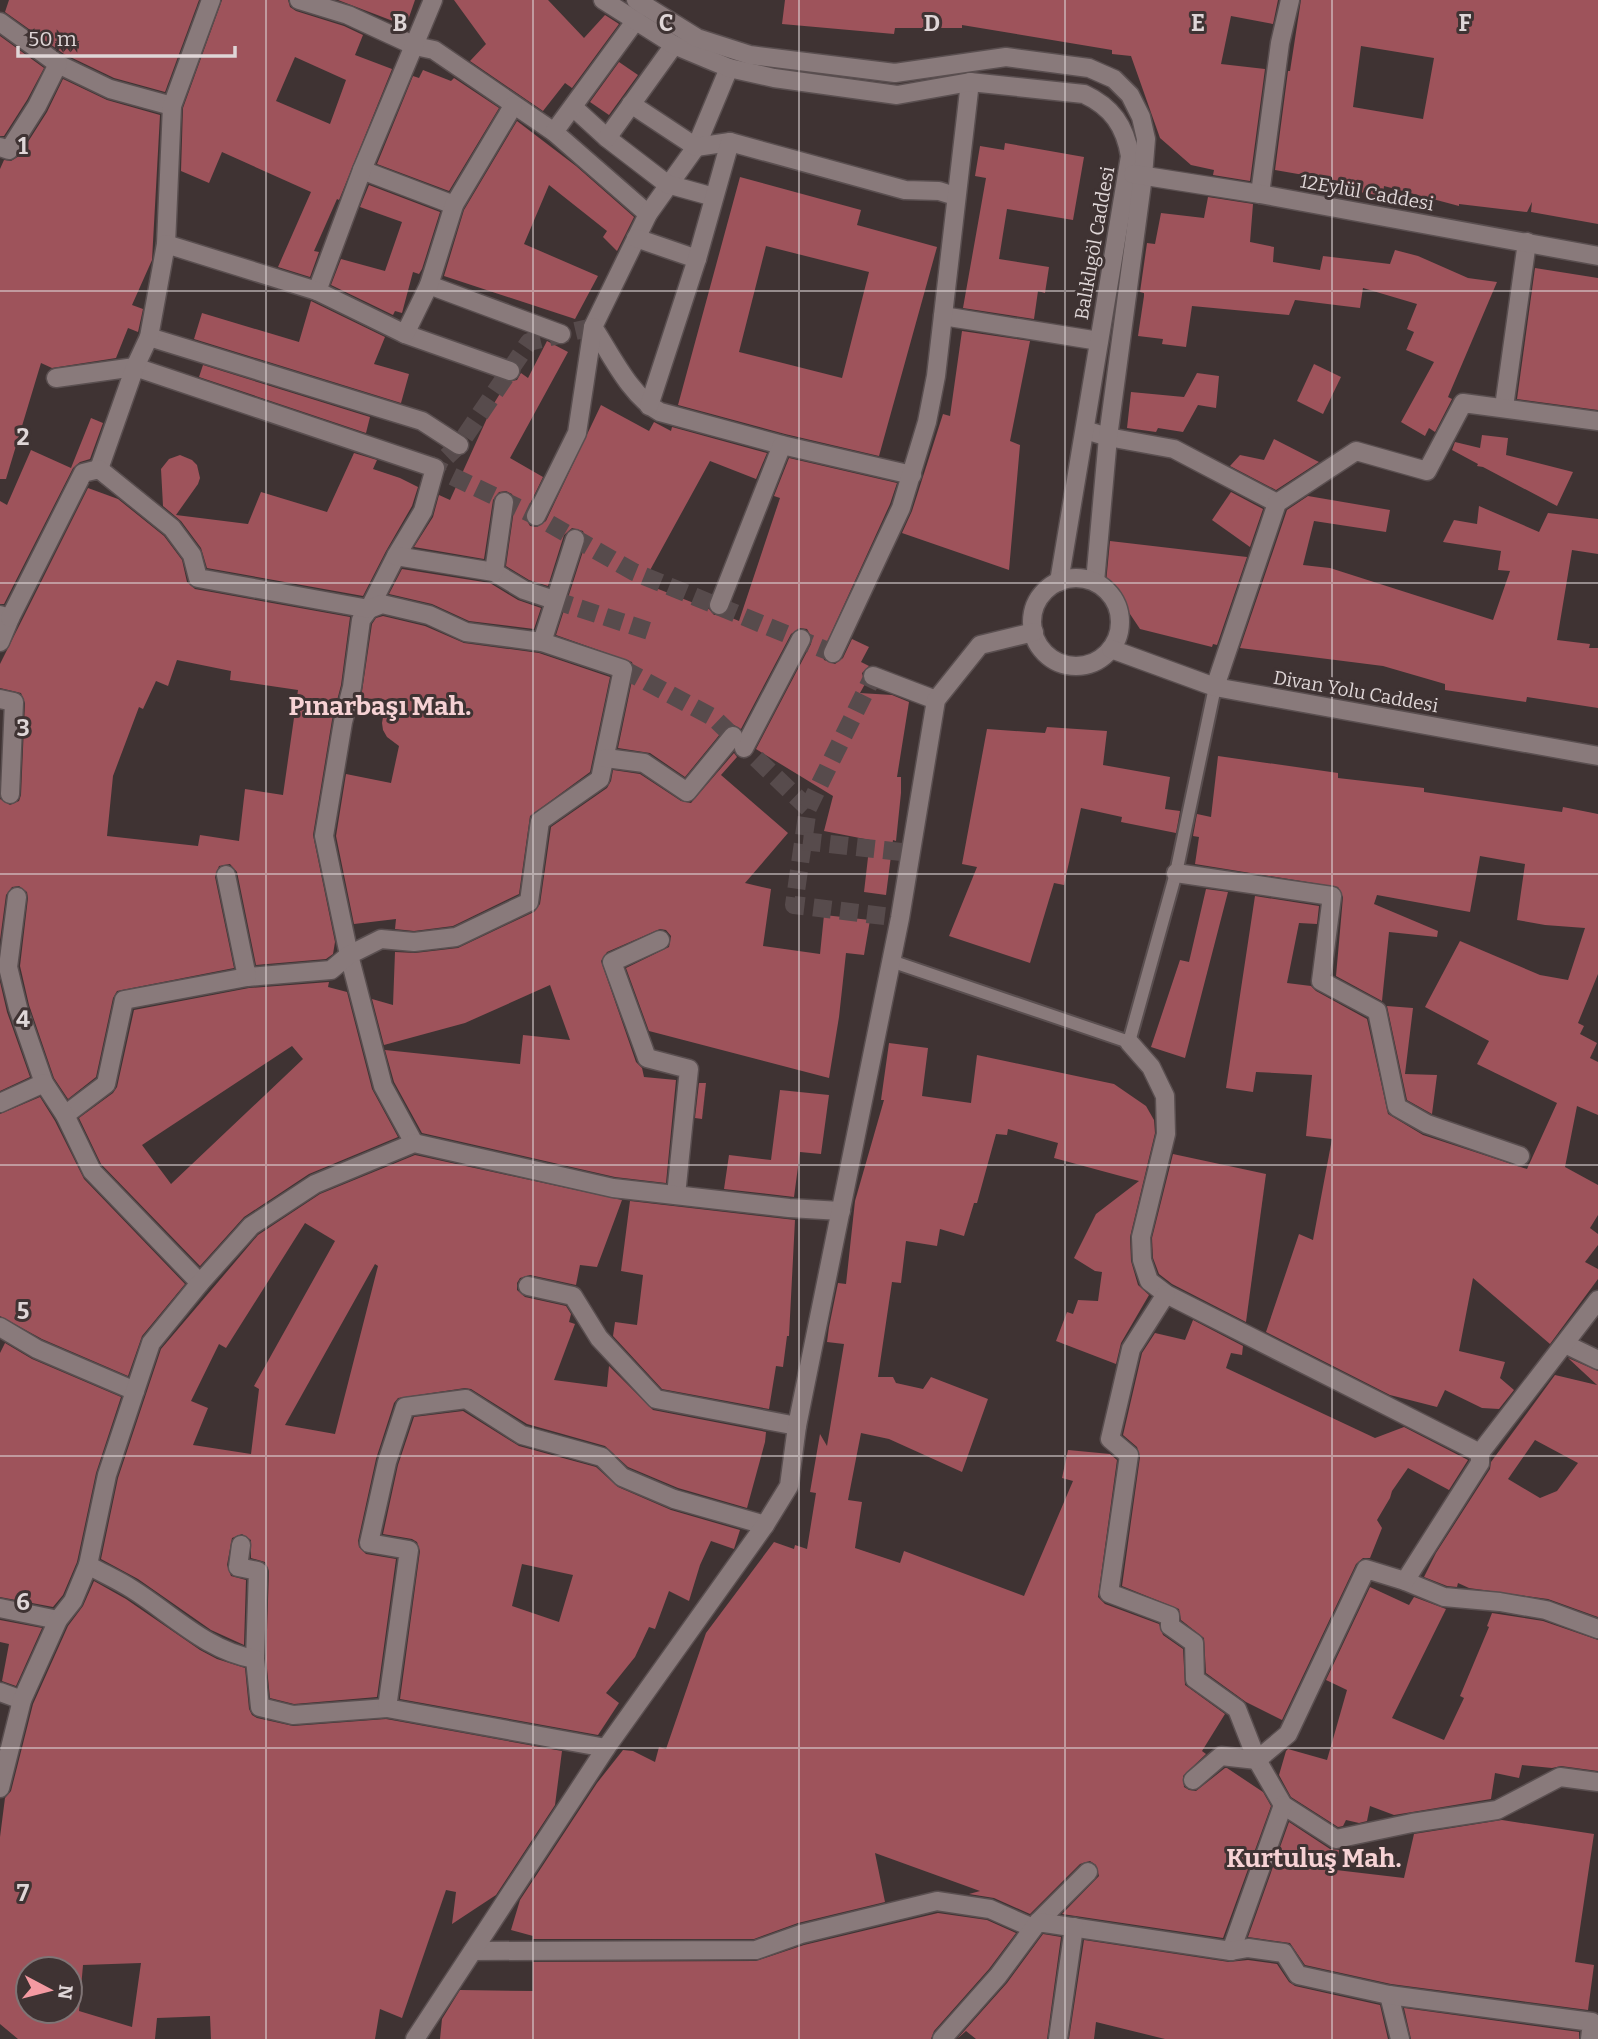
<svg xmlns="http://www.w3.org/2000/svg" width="1598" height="2039" font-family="Bitter,serif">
<rect width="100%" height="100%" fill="#3f3333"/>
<g fill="#9e535b" fill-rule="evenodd">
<polygon points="9,0 199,0 165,92 114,78 64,54 5,12"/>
<path d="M 222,0 L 288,0 L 290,7 L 296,11 L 344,26 L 363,35 L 355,55 L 392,69 L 339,200 L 337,199 L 314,251 L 319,252 L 310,277 L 278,267 L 311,192 L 222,152 L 209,183 L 181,171 L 183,108 ZM 295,57 L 346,80 L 330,124 L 276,101 Z"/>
<polygon points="338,0 415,0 406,26"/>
<polygon points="454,0 548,0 584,38 605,15 619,24 572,88 565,83 543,111 470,61 486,44"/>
<polygon points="785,0 1278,0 1273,24 1231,16 1221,64 1265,69 1250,181 1213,175 1214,170 1191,165 1160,138 1131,56 1112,54 1112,50 962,25 962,28 895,28 894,34 782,24"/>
<path d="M 1301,0 L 1598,0 L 1598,224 L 1531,212 L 1532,202 L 1527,212 L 1459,204 L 1459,206 L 1384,186 L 1383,196 L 1342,189 L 1344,182 L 1275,170 L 1288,71 L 1290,71 ZM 1361,46 L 1434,58 L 1423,119 L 1353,107 Z"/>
<polygon points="0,36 44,68 27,100 4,136 0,136"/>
<polygon points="619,62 638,75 609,115 590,102"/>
<polygon points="423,70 451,81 454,78 499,108 449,191 377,164 413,76 419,78"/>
<polygon points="63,79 107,100 160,115 152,260 132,305 143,309 138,332 128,328 116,358 52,368 41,363 6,479 0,479 0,169 4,160 11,161 19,156 47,112"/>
<polygon points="517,121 576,166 634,217 617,251 603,237 607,231 549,185 524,244 598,276 575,319 444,276 464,210"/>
<polygon points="1005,143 1084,157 1073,220 1007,209 999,259 1049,267 1045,293 1038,291 1034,319 963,308 986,178 975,176 980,146 1004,150"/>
<path d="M 740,177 L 861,210 L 857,225 L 937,247 L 879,456 L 785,434 L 678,405 ZM 766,246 L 869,272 L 842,378 L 739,352 Z"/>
<polygon points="369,185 440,212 422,269 419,274 413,272 402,313 395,311 393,315 331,285 341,259 385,271 402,222 360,207"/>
<polygon points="1208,197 1253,204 1250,242 1274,247 1273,262 1320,270 1323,256 1390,264 1395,250 1418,256 1468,278 1497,282 1448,397 1452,399 1435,432 1429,428 1425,436 1401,422 1434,362 1406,350 1414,332 1407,329 1417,304 1363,288 1360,308 1295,300 1289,315 1192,306 1186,347 1162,344 1163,339 1138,336 1144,296 1144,293 1140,292 1147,243 1155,244 1161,213 1204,218"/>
<polygon points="1535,268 1598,278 1598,410 1517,399"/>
<polygon points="311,301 385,337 374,364 409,374 401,403 194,339 202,313 299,342"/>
<polygon points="962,331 1030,341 1010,441 1020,445 1009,570 902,533 912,511 943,414 950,416"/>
<polygon points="547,341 568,352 510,458 543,477 526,512 525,517 530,526 537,527 546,521 601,405 649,431 654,422 671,431 672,427 767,453 756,479 710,461 643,583 709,609 714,615 725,615 739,621 780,498 774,496 789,458 897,483 890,504 822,653 824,660 835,664 843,658 852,639 869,647 861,662 869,666 862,673 865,684 860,693 892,695 909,702 897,777 901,777 901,793 896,841 893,840 886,895 864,892 870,840 824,831 833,796 756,749 811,644 812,638 807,629 800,628 791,634 741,729 734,725 725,728 685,777 650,753 618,748 634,671 632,662 556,635 586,542 583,531 572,528 564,535 548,586 529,580 506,566 515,503 512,494 506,491 499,492 493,500 484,559 414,547 433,517 439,495 450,500 493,405 507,382 517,380 521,373 528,378"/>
<polygon points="1314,364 1341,377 1323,414 1297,401"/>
<polygon points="203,365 370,417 366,433 199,377"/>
<polygon points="1197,373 1219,376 1216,408 1198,405 1183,432 1158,428 1156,432 1127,428 1131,392 1184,397"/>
<polygon points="91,418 103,423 90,459 80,462 73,468 4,604 0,604 0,501 7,505 31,450 71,468"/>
<polygon points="1482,435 1508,438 1506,455 1573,472 1557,506 1483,467 1477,466 1478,464 1452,450 1455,442 1480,448"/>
<polygon points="1274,439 1319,462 1276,490 1230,466 1240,455 1264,460"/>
<polygon points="354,453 377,460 373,469 400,478 418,487 412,506 386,551 363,596 207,568 201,548 181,521 163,506 161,469 169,459 180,455 192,460 197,465 200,478 198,484 176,515 248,524 261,492 327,512"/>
<path d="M 88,488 L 118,499 L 164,536 L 182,560 L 187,582 L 195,589 L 350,617 L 341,685 L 332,720 L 313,835 L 335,942 L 333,954 L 326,959 L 256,965 L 237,872 L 230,864 L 219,866 L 215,877 L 234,968 L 117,991 L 113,998 L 96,1077 L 68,1099 L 54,1078 L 29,1005 L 20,966 L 28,898 L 27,892 L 19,886 L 12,887 L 6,895 L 0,940 L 0,799 L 10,805 L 19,801 L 21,795 L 25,703 L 21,693 L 0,688 L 0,664 ZM 177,660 L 231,671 L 230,680 L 298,690 L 283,795 L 245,789 L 239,841 L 200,835 L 198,846 L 107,836 L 113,776 L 139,707 L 143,709 L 156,681 L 168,686 Z"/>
<polygon points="1231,492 1263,509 1250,547 1212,520"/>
<polygon points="1308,496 1390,510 1386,532 1314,521 1303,565 1330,568 1493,620 1510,571 1498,570 1501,551 1443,542 1454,520 1477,524 1479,506 1539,532 1548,513 1598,519 1598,554 1572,550 1557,640 1590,644 1589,648 1598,648 1598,708 1527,697 1526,702 1445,690 1445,684 1383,666 1240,648 1287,510"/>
<polygon points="1110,541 1247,557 1217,645 1213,644 1212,647 1140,629 1110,584 1106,583"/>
<polygon points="402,569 490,583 518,600 541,608 534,629 469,621 432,604 389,594"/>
<polygon points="383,616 425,626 464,643 539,653 610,677 590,772 530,816 519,894 453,926 414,931 395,929 396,919 354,924 336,836 346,774 391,783 399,746 387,737 383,730 382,723 386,700 361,698 372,624 376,618"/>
<polygon points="1047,727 1107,731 1103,765 1170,777 1165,809 1180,811 1176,833 1121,822 1122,817 1081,808 1064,885 1054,883 1030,963 949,936 977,867 962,864 987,729 1045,733"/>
<polygon points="734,753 737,757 721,775 788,833 745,883 771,889 763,946 820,954 824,915 870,920 864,955 846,953 839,1017 829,1078 649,1031 626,968 669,947 671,936 666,930 660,929 607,952 601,961 636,1062 642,1068 644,1077 676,1080 666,1183 615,1177 422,1133 394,1082 385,1050 520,1064 523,1035 570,1040 550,985 465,1023 384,1045 372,999 393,1005 395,952 415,953 458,948 534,912 540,904 551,827 607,788 611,781 613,770 640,774 681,801 691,803"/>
<polygon points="1218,756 1338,773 1338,778 1424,788 1424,792 1562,812 1563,807 1598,814 1598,974 1578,1023 1584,1026 1580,1034 1597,1043 1590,1058 1598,1062 1598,1115 1577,1106 1565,1167 1598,1185 1598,1215 1590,1228 1598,1234 1598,1245 1585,1262 1598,1269 1598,1279 1550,1344 1473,1278 1459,1351 1505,1362 1500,1378 1514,1390 1499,1409 1482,1408 1445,1390 1437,1407 1390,1395 1266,1332 1299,1234 1313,1240 1332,1139 1306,1136 1312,1075 1256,1072 1253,1092 1226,1088 1255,896 1319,906 1317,924 1299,923 1287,983 1311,986 1316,991 1367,1019 1388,1114 1423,1135 1527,1169 1557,1103 1477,1064 1489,1041 1425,1007 1460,941 1540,975 1568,980 1585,928 1545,925 1517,920 1525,864 1480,856 1470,912 1377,895 1374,904 1438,931 1437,937 1389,932 1382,1001 1336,976 1343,897 1338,887 1195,864 1199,837 1193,836 1197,814 1211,817"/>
<polygon points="1206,889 1228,892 1185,1058 1151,1047 1180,960 1189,962"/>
<polygon points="0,982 7,1012 30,1077 0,1091"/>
<path d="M 329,982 L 328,987 L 347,992 L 372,1089 L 398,1137 L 309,1174 L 244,1217 L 200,1266 L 101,1164 L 79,1118 L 113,1093 L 117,1087 L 134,1010 L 249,988 ZM 292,1046 L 303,1059 L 171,1184 L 142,1145 Z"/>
<polygon points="1387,1006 1413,1008 1405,1074 1437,1075 1432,1114 1407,1100"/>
<polygon points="889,1043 928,1048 922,1096 971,1103 977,1055 1114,1084 1146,1106 1154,1120 1155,1133 1130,1237 1131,1261 1138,1285 1149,1295 1121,1343 1116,1364 1056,1341 1067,1312 1073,1314 1078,1300 1098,1301 1102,1272 1095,1271 1074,1258 1096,1214 1139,1181 1054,1158 1058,1143 1008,1129 1007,1135 996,1134 977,1203 974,1203 964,1236 940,1229 937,1246 906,1241 901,1283 892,1282 878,1377 893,1377 896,1383 923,1389 931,1377 988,1399 962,1472 889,1439 861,1433 848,1500 862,1502 855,1548 900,1563 904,1551 1024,1596 1073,1481 1062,1478 1068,1450 1110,1454 1117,1460 1098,1597 1105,1604 1159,1624 1163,1635 1183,1649 1185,1685 1225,1714 1202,1751 1206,1754 1183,1776 1184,1787 1189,1790 1196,1791 1225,1768 1227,1768 1263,1792 1271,1806 1223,1938 1062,1914 1099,1876 1096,1865 1090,1861 1080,1864 1030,1914 994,1898 969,1894 980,1891 875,1853 885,1902 798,1923 754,1939 533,1939 533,1936 511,1930 520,1900 597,1783 623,1750 633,1751 655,1762 659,1747 666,1749 706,1633 774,1542 794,1549 795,1545 807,1549 816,1493 810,1492 820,1434 827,1446 844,1344 827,1342 829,1327 838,1283 846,1284 855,1201 884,1100 881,1100"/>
<polygon points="699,1083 706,1083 702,1119 695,1118"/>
<polygon points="780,1090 829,1095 821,1154 800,1152 794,1197 724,1189 729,1155 771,1160"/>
<polygon points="40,1097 55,1121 84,1179 185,1284 142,1336 128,1376 42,1339 0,1316 0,1114"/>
<polygon points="1173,1154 1266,1174 1246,1322 1172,1284 1159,1274 1153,1258 1152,1238"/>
<path d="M 415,1155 L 622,1200 L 597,1267 L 580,1265 L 576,1285 L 530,1275 L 520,1278 L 517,1283 L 517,1290 L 525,1297 L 566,1306 L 571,1314 L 569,1322 L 575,1324 L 554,1380 L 607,1387 L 609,1366 L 653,1410 L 766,1432 L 765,1442 L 747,1508 L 678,1488 L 628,1467 L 605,1446 L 527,1424 L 471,1389 L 465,1388 L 398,1398 L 394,1403 L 376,1459 L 358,1541 L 359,1547 L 366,1554 L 396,1559 L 377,1697 L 294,1704 L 270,1698 L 266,1659 L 269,1571 L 265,1562 L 251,1558 L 251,1540 L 242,1534 L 232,1538 L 227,1565 L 231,1576 L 246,1580 L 244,1645 L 211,1630 L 138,1579 L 101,1559 L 118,1478 L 161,1349 L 258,1235 L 320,1194 ZM 305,1223 L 335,1241 L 254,1386 L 259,1389 L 251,1454 L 193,1445 L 208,1408 L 191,1401 L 219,1344 L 226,1348 ZM 375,1264 L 378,1266 L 335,1434 L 285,1425 Z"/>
<polygon points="630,1201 795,1220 789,1336 787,1336 783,1367 776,1366 769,1409 662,1389 613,1336 615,1322 637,1325 643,1275 621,1271"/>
<polygon points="1193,1320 1243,1346 1242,1355 1231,1353 1226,1368 1375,1438 1404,1427 1468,1460 1449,1490 1408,1468 1392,1491 1390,1498 1377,1520 1382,1528 1370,1558 1363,1558 1356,1564 1282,1720 1246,1702 1206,1673 1204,1638 1181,1620 1179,1609 1122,1586 1140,1457 1137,1447 1123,1435 1142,1353 1155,1333 1185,1340"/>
<polygon points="5,1343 32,1359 121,1397 96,1473 77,1562 63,1595 53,1607 0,1597 0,1353"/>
<path d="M 1568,1358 L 1598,1371 L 1598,1617 L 1548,1599 L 1469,1588 L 1458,1583 L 1457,1587 L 1447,1586 L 1424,1577 L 1436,1553 L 1490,1469 L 1491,1462 L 1555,1375 L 1597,1385 ZM 1535,1440 L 1578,1463 L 1557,1491 L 1540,1498 L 1508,1479 Z"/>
<path d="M 463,1411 L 519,1446 L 596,1467 L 618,1487 L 671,1510 L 740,1530 L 734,1549 L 711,1541 L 700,1565 L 689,1601 L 669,1591 L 655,1629 L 649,1627 L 635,1657 L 606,1693 L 619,1703 L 598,1735 L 400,1699 L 420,1551 L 417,1542 L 412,1539 L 383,1534 L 398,1465 L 414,1417 ZM 522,1564 L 573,1575 L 559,1622 L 512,1606 Z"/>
<path d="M 94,1581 L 126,1599 L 200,1650 L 217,1659 L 245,1668 L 249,1709 L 252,1715 L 257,1718 L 293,1726 L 386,1719 L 562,1751 L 555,1805 L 496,1895 L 452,1924 L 456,1892 L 446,1890 L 402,2018 L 380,2009 L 375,2039 L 211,2039 L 210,2016 L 157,2018 L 155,2039 L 18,2039 L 0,2024 L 0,1837 L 5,1798 L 11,1791 L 33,1704 L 68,1626 L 83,1606 ZM 141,1963 L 132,2027 L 79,2011 L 83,1965 ZM 28,1969 L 70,1969 L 70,2011 L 28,2011 Z"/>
<polygon points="1370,1587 1409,1605 1414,1597 1446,1609 1392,1718 1444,1740 1464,1698 1460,1696 1489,1627 1487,1626 1492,1613 1543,1621 1598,1640 1598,1771 1561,1766 1552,1768 1522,1765 1519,1778 1495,1773 1491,1799 1394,1815 1370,1806 1367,1821 1359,1823 1346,1820 1343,1826 1338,1827 1291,1797 1279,1775 1286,1751 1288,1749 1327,1760 1347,1690 1326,1680"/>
<polygon points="0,1620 42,1628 16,1686 2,1681 9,1644 0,1642"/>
<polygon points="1502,1820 1594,1834 1575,1962 1594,1965 1588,2010 1391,1984 1305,1965 1290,1943 1248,1937 1289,1822 1330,1849 1339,1850 1336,1870 1404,1878 1414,1834"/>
<polygon points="938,1913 987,1920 1016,1933 989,1969 934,2031 931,2039 440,2039 442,2019 460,1990 533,1991 533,1962 756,1961 804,1945"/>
<polygon points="1043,1934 1061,1937 1047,2039 976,2039 966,2031 957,2039 1007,1983"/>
<polygon points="1084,1940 1229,1962 1248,1960 1277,1964 1289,1982 1295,1986 1380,2005 1388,2039 1165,2039 1096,2022 1094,2039 1069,2039"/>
<polygon points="1404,2008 1579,2032 1579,2039 1411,2039"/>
</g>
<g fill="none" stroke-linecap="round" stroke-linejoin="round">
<g stroke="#574b4c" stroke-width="18" stroke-dasharray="18 9" stroke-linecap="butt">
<polyline points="593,327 529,342 459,445 435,468 536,516 634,572 833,653"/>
<polyline points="554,600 649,631"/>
<polyline points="623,669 714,718 808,808 794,905 900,918"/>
<polyline points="808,808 873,676"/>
<polyline points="803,841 910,853"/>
</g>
<defs>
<polyline id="lane" points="891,961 1129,1042 1176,873 1215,687"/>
<g id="street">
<polyline points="299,0 348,15 415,46 434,50 554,132 648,214"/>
<polyline points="0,22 58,64 110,89 172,106"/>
<path d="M 729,68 L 696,147 L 648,214 L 593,327 C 611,354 630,396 660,412 L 782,445 L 912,475"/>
<polyline points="631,104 696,147 730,142"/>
<polyline points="573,107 607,138 667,184 714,197"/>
<polyline points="554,132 636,20"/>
<polyline points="607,138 674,45"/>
<polyline points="0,147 9,150 37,106 58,64"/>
<polyline points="362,170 454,205"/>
<polyline points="1260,194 1280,43 1290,0"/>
<polyline points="636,238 697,259"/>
<polyline points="166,244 172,106 211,0"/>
<polyline points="429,285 561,334"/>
<polyline points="317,291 362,170 433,0"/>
<polyline points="943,316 1099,341"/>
<polyline points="405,334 510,371"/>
<polyline points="149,337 422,421 459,445"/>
<polyline points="56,378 135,367 435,468 423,511 396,556 369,609 361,620 352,687 343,722 324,836 349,955 383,1086 414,1143"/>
<polyline points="649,406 697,259 730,142 905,190 939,191 955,196"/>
<polyline points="1504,407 1527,242"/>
<polyline points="1085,430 1108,437 1174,449 1277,503"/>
<polyline points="99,469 135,367 149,337 166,244 317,291 405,334 429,285 454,205 513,106"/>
<polyline points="536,516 577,433 593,327"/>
<polyline points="396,556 494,572 524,590 554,600"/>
<polyline points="494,572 504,502"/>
<polyline points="719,605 782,445"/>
<polyline points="0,615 10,618 0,642"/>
<polyline points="10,618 83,473 99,469 172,528 192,555 198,578 369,609 382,604 429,615 466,632 542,642 623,669 600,779 540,821 529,902 456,937 414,942 381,939 349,955 331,970 247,977 124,1000 106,1084 65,1115"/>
<polyline points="542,642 575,539"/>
<polyline points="833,653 901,508 927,422 936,376 970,82"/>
<polyline points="873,676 936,700"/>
<polyline points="1215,687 1277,503 1356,451 1427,471 1463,403 1598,421"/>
<polyline points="0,699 14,702 10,794"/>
<polyline points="744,748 801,639"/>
<polyline points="606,758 644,763 687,792 733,736"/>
<polyline points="1176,873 1332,896 1321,981 1377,1011 1397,1107 1427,1124 1520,1156"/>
<polyline points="226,875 247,977"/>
<polyline points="17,897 8,967 18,1008 44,1083 65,1115 92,1171 200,1283"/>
<polyline points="660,940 612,962 647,1058 689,1069 676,1195"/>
<polyline points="1129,1042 1151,1067 1165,1096 1166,1134 1141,1237 1142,1260 1149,1281 1166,1294 1480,1453"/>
<polyline points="0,1103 44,1083"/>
<polyline points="528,1286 573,1296 599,1338 656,1399 797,1426"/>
<polyline points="1166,1294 1131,1349 1110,1439 1129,1455 1109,1593 1170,1616 1170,1626 1194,1643 1195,1679 1237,1709 1257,1760 1283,1805 1336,1839 1412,1823 1497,1810 1560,1777 1598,1782"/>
<polyline points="0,1327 37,1349 135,1391"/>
<polyline points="1565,1344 1598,1360"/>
<polyline points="241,1545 238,1567 258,1571 255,1659"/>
<path d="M 88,1565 C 102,1573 118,1580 132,1589 C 172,1614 207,1651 255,1659 L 260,1707 L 293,1715 L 387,1708"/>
<polyline points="1405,1581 1444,1597 1500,1602 1546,1610 1598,1629"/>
<polyline points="0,1608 58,1620"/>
<polyline points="0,1692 22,1700"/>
<polyline points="606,1748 387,1708 409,1550 369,1543 387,1462 405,1407 466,1399 522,1435 602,1457 622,1477 674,1499 765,1525"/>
<polyline points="1193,1780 1221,1756 1257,1760 1288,1734 1366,1569 1405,1581 1480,1463 1480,1453 1598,1300"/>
<polyline points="0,1788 22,1700 58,1620 73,1601 88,1565 107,1475 151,1343 200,1283 251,1226 315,1184 414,1143 613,1188 789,1208 841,1211"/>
<polyline points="1038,1922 1088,1872"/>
<polyline points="473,1951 756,1950 801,1934 937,1901 990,1909 1033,1928"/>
<polyline points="1231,1951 1283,1805"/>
<polyline points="1389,1995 1400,2039"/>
<polyline points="942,2039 998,1976 1038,1922 1231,1951 1248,1948 1284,1953 1298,1975 1389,1995 1592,2022 1590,2039"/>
<polyline points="1058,2039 1074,1927"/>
</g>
<g id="secondary">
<path d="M 603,0 L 674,45 L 729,68 L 774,78 L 897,95 L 970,82 L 1084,94 C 1112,107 1125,126 1130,156 L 1059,582"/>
<polyline points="636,0 697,38 750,55 895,73 1006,57 1089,68 1114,79 1130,95 1141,117 1146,139 1143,176 1108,437 1095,582"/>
<polyline points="1133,174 1260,194 1598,256"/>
<circle cx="1076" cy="622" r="44"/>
<polyline points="1111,649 1215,687 1598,756"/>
<polyline points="415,2039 606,1748 765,1525 789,1486 797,1426 900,918 936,700 980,645 1034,632"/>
</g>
</defs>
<use href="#lane" stroke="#5a4f50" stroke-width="16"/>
<use href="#street" stroke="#5a4f50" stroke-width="21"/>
<use href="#secondary" stroke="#5a4f50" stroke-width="21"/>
<use href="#lane" stroke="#897a7b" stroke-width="12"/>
<use href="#street" stroke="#897a7b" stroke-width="18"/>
<use href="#secondary" stroke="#897a7b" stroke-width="18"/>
</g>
<path fill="none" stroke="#dfd6d7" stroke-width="2" stroke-opacity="0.55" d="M 266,0 L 266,2039M 533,0 L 533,2039M 799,0 L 799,2039M 1065,0 L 1065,2039M 1332,0 L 1332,2039M 0,291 L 1598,291M 0,583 L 1598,583M 0,874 L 1598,874M 0,1165 L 1598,1165M 0,1456 L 1598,1456M 0,1748 L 1598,1748"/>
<g text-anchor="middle" stroke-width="6" stroke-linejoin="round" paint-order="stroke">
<g font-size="19" fill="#dfd6d7" stroke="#3f3333">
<text transform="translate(1367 192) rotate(10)" y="7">12Eylül Caddesi</text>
<text transform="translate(1094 243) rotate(-80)" y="7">Balıklıgöl Caddesi</text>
<text transform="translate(1356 691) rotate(10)" y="7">Divan Yolu Caddesi</text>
</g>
<g font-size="26" font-weight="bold" fill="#f6d2d4" stroke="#3f3333">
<text x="380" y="715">Pınarbaşı Mah.</text>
<text x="1314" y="1867">Kurtuluş Mah.</text>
</g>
</g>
<g font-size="23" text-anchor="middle" font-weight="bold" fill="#dfd6d7" stroke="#3f3333" stroke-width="6" stroke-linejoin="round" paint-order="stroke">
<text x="400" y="31">B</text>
<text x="666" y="31">C</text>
<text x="932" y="31">D</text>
<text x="1198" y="31">E</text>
<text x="1465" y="31">F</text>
<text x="23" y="154">1</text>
<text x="23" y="445">2</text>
<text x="23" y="736">3</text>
<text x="23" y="1027">4</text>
<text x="23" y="1319">5</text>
<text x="23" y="1610">6</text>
<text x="23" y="1901">7</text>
</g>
<g transform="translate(49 1990) rotate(97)"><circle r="33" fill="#3f3333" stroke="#7f7475" stroke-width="2"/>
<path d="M0-5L12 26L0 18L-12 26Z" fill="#f49aa2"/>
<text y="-10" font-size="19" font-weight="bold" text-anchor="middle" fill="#dfd6d7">N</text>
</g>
<path d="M18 46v10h217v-10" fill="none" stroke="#dfd6d7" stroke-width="3.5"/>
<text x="28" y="46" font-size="21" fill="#dfd6d7" stroke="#3f3333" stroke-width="5" paint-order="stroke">50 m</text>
</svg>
